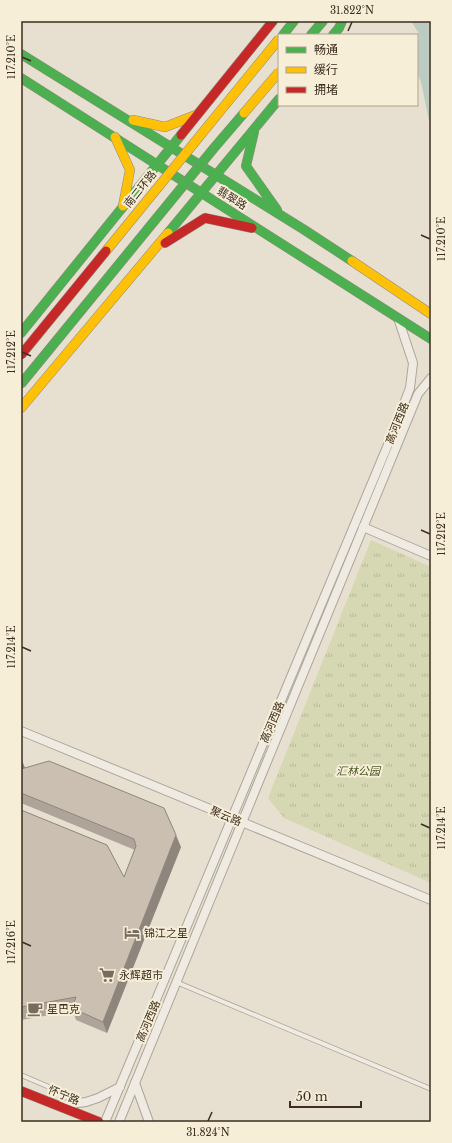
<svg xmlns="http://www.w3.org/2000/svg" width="452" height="1143" font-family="'Libre Baskerville','Noto Sans SC',serif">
<defs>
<pattern id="park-tufts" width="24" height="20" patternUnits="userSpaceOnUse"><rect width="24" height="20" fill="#d6d7b3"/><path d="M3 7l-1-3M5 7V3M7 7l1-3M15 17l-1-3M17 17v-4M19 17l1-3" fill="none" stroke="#b9b99a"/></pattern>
</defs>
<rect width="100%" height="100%" fill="#e7e0d1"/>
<polygon fill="url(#park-tufts)" points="371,540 431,567 431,883 284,818 268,798"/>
<polygon fill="#bcccc2" points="411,21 431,21 431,124 429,121 421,82 417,72 417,43 419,38 418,32"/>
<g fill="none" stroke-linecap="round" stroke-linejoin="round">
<defs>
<g id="lane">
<polyline points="176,982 431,1089"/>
<polyline points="21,1075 82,1101"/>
</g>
<g id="street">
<polyline points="363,527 431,556"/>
<polyline points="21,731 431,900"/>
<polyline points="135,1083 149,1122"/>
<polyline points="61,1105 86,1102 98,1098 120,1087"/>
<polyline points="105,1122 392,435 410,388 413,363 398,318"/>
<polyline points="119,1122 418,394 431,378"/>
</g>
<g id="fast">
<polyline points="283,35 294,21"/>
<polyline points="311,35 323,21"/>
<polyline points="333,35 339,28 342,21"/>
<polyline points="21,54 303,229 352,261"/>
<polyline points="21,78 431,339"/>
<polyline points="254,132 246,166 277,210"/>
<polyline points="168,233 279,99"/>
<polyline points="21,333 181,135"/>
</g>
<g id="slow">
<polyline points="133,120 165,127 196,115"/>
<polyline points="115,137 130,170 123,206"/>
<polyline points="352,261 431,314"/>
<polyline points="21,408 168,233"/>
</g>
<g id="jam">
<polyline points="181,135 273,21"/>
<polyline points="165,243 205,218 252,228"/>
<polyline points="21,1091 99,1122"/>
</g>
</defs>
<use href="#lane" stroke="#ada599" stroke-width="5.5"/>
<use href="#street" stroke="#ada599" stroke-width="10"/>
<use href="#fast" stroke="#928b80" stroke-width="10"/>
<use href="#slow" stroke="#928b80" stroke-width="10"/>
<use href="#jam" stroke="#928b80" stroke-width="10"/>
<use href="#lane" stroke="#efebe3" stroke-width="4"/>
<use href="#street" stroke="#efebe3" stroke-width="8"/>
<use href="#fast" stroke="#4caf50" stroke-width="9"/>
<use href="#slow" stroke="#ffc107" stroke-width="9"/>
<use href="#jam" stroke="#c62828" stroke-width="9"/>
<defs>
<polyline id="fast-bridge" points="21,384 214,148 244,113"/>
<g id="slow-bridge">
<polyline points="244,113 279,72"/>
<polyline points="106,251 279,39"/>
</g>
<polyline id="jam-bridge" points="21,355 106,251"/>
</defs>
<use href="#fast-bridge" stroke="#928b80" stroke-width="10" stroke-linecap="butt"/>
<use href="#slow-bridge" stroke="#928b80" stroke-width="10" stroke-linecap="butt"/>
<use href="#jam-bridge" stroke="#928b80" stroke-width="10" stroke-linecap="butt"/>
<use href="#fast-bridge" stroke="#4caf50" stroke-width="9"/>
<use href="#slow-bridge" stroke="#ffc107" stroke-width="9"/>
<use href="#jam-bridge" stroke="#c62828" stroke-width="9"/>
</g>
<polygon fill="#afa499" points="21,762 25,768 181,847 107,1033 76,1020 73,1011 21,1020 21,810 124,877 135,850 21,803"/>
<g fill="#8e867d">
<polygon points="22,760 26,771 21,779 21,762"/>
<polygon points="176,835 181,847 107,1033 103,1022"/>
</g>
<polygon fill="#cbbfb2" stroke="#8e867d" points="49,761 164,808 176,835 103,1022 72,1008 76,997 21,1007 21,810 107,845 124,877 136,846 134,839 21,793 21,769"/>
<path fill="none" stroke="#3d2e20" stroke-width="1.5" d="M 348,31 L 352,22M 22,57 L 31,61M 421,235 L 430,239M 22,352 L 31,356M 421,530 L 430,534M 22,647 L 31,651M 421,824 L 430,828M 22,942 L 31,946M 208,1121 L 212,1112"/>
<defs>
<symbol id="hotel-bare" viewBox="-9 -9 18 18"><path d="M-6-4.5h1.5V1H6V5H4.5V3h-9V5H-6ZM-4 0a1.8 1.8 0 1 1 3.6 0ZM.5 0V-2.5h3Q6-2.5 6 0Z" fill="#786c5e" stroke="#f7eed8" stroke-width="2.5" paint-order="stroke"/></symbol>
<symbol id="supermarket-bare" viewBox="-9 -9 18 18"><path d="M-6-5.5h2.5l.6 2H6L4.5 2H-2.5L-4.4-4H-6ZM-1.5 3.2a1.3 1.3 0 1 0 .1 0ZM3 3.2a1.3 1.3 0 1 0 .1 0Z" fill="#786c5e" stroke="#f7eed8" stroke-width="2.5" paint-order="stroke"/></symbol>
<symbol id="cafe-bare" viewBox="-9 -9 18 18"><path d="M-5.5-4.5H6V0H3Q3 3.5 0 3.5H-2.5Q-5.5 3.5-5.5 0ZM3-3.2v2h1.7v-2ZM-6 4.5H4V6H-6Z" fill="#786c5e" stroke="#f7eed8" stroke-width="2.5" paint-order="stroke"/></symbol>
</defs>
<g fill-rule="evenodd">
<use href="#hotel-bare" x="121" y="922" width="22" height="22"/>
<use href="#supermarket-bare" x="96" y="964" width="22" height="22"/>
<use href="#cafe-bare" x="24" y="998" width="22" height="22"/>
</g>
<g text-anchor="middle" stroke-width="4" stroke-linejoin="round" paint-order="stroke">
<g font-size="11" fill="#3d2e20" stroke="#f7eed8">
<text transform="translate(140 189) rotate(-51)" y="4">南二环路</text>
<text transform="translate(232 198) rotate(32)" y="4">翡翠路</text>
<text transform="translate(397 423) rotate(-68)" y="4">高河西路</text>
<text transform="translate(272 722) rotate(-67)" y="4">高河西路</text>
<text transform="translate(226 816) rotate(23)" y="4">聚云路</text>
<text transform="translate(148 1021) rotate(-67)" y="4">高河西路</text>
<text transform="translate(64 1095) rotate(22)" y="4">怀宁路</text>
</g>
<g font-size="11" font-style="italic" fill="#4d5a26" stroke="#f7eed8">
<text x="358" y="775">汇林公园</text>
</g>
<g font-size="11" fill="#3d2e20" stroke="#f7eed8" text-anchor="start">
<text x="144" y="937">锦江之星</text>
<text x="119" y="979">永辉超市</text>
<text x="47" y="1013">星巴克</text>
</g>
</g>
<rect width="452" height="1143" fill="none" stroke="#f7eed8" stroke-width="44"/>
<rect x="278" y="34" width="140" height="72" fill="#f7eed8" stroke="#ada18e"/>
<rect x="286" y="47" width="20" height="6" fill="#4caf50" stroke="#ada18e"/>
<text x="314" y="54" font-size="12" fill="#3d2e20">畅通</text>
<rect x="286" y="67" width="20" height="6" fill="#ffc107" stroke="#ada18e"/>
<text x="314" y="74" font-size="12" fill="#3d2e20">缓行</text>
<rect x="286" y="87" width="20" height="6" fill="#c62828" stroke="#ada18e"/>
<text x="314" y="94" font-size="12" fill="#3d2e20">拥堵</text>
<path d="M290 1101v6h71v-6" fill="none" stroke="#3d2e20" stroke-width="2"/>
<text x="296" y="1101" font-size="12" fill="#3d2e20" stroke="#f7eed8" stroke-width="3" paint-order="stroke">50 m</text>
<rect x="22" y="22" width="408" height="1099" fill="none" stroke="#3d2e20" stroke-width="1.5"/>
<g font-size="10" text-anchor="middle" fill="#3d2e20">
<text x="352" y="14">31.822°N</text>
<text transform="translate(11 57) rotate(-90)" y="4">117.210°E</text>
<text transform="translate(441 239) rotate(-90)" y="4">117.210°E</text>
<text transform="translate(11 352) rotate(-90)" y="4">117.212°E</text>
<text transform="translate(441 534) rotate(-90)" y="4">117.212°E</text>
<text transform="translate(11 647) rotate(-90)" y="4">117.214°E</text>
<text transform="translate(441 828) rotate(-90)" y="4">117.214°E</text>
<text transform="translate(11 942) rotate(-90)" y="4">117.216°E</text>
<text x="208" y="1136">31.824°N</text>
</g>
</svg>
